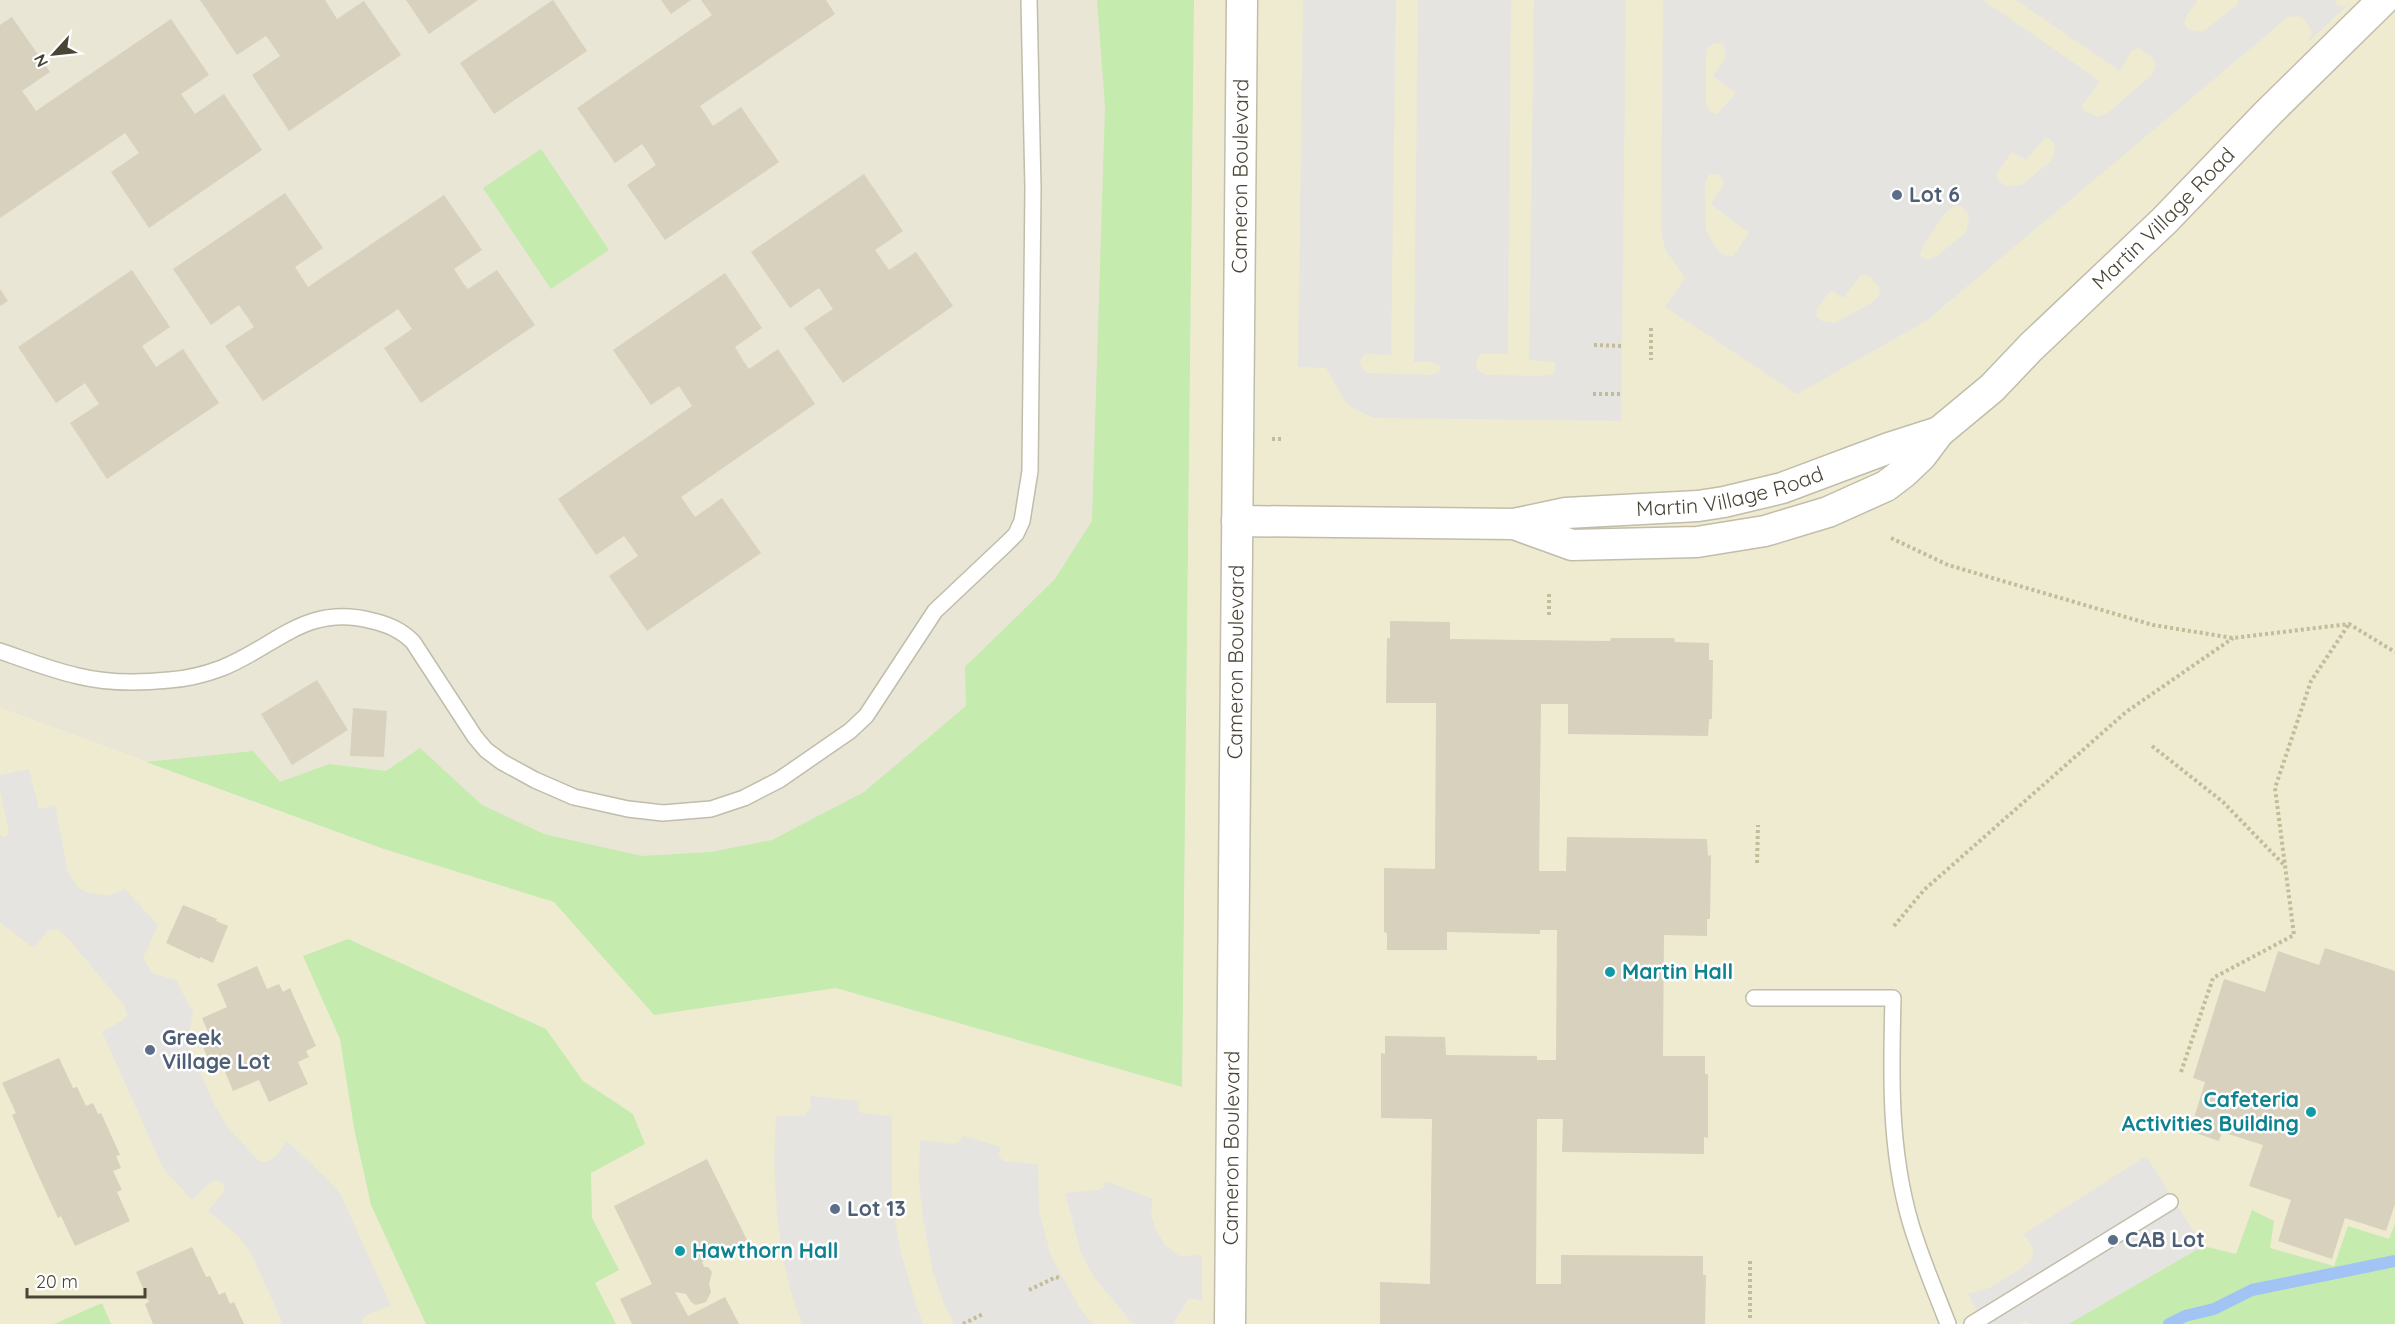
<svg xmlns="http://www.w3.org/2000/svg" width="2395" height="1324" font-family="Quicksand,sans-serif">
<rect width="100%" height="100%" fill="#f5f3e8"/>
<polygon fill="#e9e6d6" points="0,0 1194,0 1182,1087 747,962 384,849 0,708"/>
<polygon fill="#efebd1" points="1194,0 2395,0 2395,1324 0,1324 0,708 384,849 747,962 1182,1087"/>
<g fill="#c5ebaf">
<polygon points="1097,0 1194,0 1182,1087 836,988 654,1015 554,902 384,849 146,762 253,751 280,782 329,764 386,771 420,748 482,805 544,834 642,856 711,852 772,840 864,792 966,706 965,667 1055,579 1092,521 1105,107"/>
<polygon points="541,149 609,250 551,289 483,188"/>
<polygon points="348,939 546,1029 583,1081 633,1114 645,1144 591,1173 592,1218 619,1270 595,1283 616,1324 426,1324 371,1205 354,1128 340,1039 303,956"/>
<polygon points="2252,1210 2274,1221 2270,1248 2334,1266 2348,1226 2389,1239 2395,1224 2395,1324 2068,1324 2203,1246 2236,1254"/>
<polygon points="102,1303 111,1324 54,1324"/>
</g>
<g fill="#e6e4e0" fill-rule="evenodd">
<polygon points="1303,0 1396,0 1391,355 1366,354 1362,357 1360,363 1363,369 1368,373 1431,375 1439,372 1440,368 1438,364 1432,362 1414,362 1418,0 1511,0 1508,354 1481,354 1476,361 1477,369 1486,375 1542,376 1551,375 1556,371 1555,362 1529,360 1534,0 1626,0 1621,421 1374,418 1353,408 1344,400 1326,368 1298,367"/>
<path d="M 1663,0 L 1983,0 L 2100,81 L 2082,105 L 2084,111 L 2097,117 L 2105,115 L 2152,75 L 2156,66 L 2153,58 L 2139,48 L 2132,50 L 2120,71 L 2016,0 L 2198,0 L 2187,15 L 2184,24 L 2189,30 L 2202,32 L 2237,5 L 2239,0 L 2335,0 L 2337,5 L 2342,7 L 2350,3 L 2307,43 L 2312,33 L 2306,21 L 2299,16 L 2288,17 L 1926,321 L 1797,394 L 1665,307 L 1685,278 L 1665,249 L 1661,231 ZM 1715,43 L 1723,44 L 1726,58 L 1713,76 L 1736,93 L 1717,114 L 1714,114 L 1706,107 L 1706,55 L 1708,47 ZM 2045,138 L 2050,138 L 2054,144 L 2055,151 L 2051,161 L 2023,184 L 2007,187 L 2000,182 L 1997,178 L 1998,171 L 2012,152 L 2026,160 ZM 1715,174 L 1720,175 L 1724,184 L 1711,204 L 1749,233 L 1733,256 L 1726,256 L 1718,251 L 1706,231 L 1705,182 L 1709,175 ZM 1956,205 L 1962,207 L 1968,213 L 1969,219 L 1966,232 L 1937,256 L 1929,259 L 1922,258 L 1920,255 L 1923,246 L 1945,213 ZM 1861,275 L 1869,276 L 1880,288 L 1879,295 L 1872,303 L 1834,323 L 1822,321 L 1816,316 L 1818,307 L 1831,290 L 1843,298 Z"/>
<polygon points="29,769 39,809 55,805 68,872 77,886 85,892 108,896 125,889 158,925 143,958 152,973 176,980 193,1013 187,1043 214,1104 228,1128 259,1161 267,1162 276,1156 287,1141 325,1177 340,1193 391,1306 370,1313 362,1320 362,1324 283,1324 250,1251 236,1234 208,1211 224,1191 224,1185 219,1180 211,1182 192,1200 163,1168 102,1032 123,1020 127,1015 124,1005 65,935 57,929 48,931 33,948 0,922 0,836 5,837 9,832 0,791 0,775"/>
<polygon points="810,1096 860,1101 857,1110 862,1113 892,1116 892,1204 901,1253 916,1305 923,1324 802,1324 791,1292 782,1254 777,1214 774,1161 776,1116 804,1116 811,1108"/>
<polygon points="963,1136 1001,1147 998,1156 1004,1161 1038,1164 1039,1211 1051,1256 1081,1310 1093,1324 954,1324 944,1304 933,1272 923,1219 919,1181 920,1140 952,1144 959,1142"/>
<polygon points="2146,1156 2203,1246 2068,1324 2031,1324 2026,1321 2017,1324 1984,1324 1968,1294 1989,1288 2022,1268 2033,1258 2033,1249 2024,1234"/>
<polygon points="1105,1181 1153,1199 1151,1214 1155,1228 1165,1245 1179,1256 1202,1255 1202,1302 1197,1299 1188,1299 1173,1324 1136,1324 1131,1321 1093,1276 1081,1253 1065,1193 1099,1190 1104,1187"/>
</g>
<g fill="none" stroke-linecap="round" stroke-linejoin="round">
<polyline stroke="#a1c4f4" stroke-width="12" points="2169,1324 2185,1316 2214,1309 2252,1290 2395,1261"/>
</g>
<g fill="#d7d1bd">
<polygon points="200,0 325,0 337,19 364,1 401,55 289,131 252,75 280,56 274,47 266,36 237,55"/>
<polygon points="406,0 478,0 429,34"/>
<polygon points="553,0 587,51 494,114 460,63"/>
<polygon points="661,0 691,0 671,14"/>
<polygon points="701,0 826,0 835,14 700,106 713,126 741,107 779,162 665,240 627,185 656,165 649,154 642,144 615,163 577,108 712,15"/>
<polygon points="12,17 50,72 22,91 36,111 171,19 209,75 181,94 195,114 224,94 262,150 149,228 111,172 139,153 125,133 0,218 0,25"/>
<polygon points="864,174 903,231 875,250 889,270 916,252 953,306 843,383 804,328 833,309 819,288 790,308 751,252"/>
<polygon points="285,193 323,248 295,267 308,287 444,195 482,250 454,269 463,283 468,289 497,270 535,325 421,403 384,348 412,329 398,309 263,401 225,346 254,327 239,305 211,325 173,269"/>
<polygon points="132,270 170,327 142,346 156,367 183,349 219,403 107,479 70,423 99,404 85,383 56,403 18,347"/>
<polygon points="725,273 762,328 735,347 744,362 749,369 778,349 815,404 681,497 695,517 722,498 761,553 647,631 609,576 638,556 634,550 624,536 596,555 558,499 692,406 679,386 651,405 613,350"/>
<polygon points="0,289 8,301 0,306"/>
<polygon points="1390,621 1450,622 1450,639 1610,641 1611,638 1674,638 1675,642 1709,643 1709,660 1713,660 1712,719 1709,719 1708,736 1568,734 1568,704 1541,704 1539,871 1566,871 1567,837 1707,839 1708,856 1711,855 1710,919 1707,919 1707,936 1664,935 1663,1056 1705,1056 1705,1074 1708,1074 1708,1138 1704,1137 1704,1154 1562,1152 1563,1119 1537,1119 1536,1284 1561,1284 1561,1255 1703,1256 1703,1275 1706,1275 1705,1324 1380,1324 1380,1282 1430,1284 1432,1119 1381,1118 1381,1053 1385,1054 1385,1036 1445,1037 1446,1055 1537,1056 1537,1060 1556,1060 1557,930 1540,930 1540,934 1447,932 1447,950 1387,950 1387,933 1384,932 1384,868 1435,869 1436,703 1386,703 1387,638 1390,638"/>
<polygon points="317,680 348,730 292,765 261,714"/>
<polygon points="353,708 387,711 384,757 350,756"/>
<polygon points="183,905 217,919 216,921 228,926 213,963 200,957 200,959 166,943"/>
<polygon points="2325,948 2395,971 2395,1204 2386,1231 2345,1218 2332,1259 2278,1241 2291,1200 2249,1186 2263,1145 2222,1132 2219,1141 2190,1131 2205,1082 2193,1078 2224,979 2265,992 2278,951 2319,965"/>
<polygon points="257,966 267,989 279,984 283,992 290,988 316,1046 306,1051 309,1057 298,1062 308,1084 269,1102 259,1080 233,1091 224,1069 215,1073 201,1043 211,1039 202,1018 227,1007 217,984"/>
<polygon points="59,1058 73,1088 77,1087 86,1106 93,1103 98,1114 101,1113 120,1155 116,1156 121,1168 113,1171 122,1190 117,1192 130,1221 75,1246 61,1216 58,1218 34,1166 12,1115 16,1113 2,1083"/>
<polygon points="707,1159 747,1240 702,1262 704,1267 708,1267 712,1272 709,1284 711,1292 706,1302 696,1305 691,1302 686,1294 675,1292 688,1316 725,1297 739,1324 632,1324 620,1299 652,1284 614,1206"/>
<polygon points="192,1247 206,1277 210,1276 219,1295 225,1292 230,1304 234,1302 244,1324 153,1324 145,1304 149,1302 136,1272"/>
</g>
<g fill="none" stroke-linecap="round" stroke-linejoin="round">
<defs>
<g id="service">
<path d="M 0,651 C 26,660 51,670 78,676 C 106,683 140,683 169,680 C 186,679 206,674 222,668 C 277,646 306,603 373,621 C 389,625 401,630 413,642 L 475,737 L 486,750 L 502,762 L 535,780 L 574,797 L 628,809 L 663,813 L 711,809 L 744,798 L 779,780 L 850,731 L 866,716 L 935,611 L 1006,544 L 1016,534 L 1022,521 L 1030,471 L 1033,189 L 1029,0"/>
<path d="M 1754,998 L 1893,998 C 1891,1073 1889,1148 1910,1221 C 1920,1256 1935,1290 1948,1324"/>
<polyline points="1972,1324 2170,1202"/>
</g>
<g id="minor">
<path id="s1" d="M 1939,432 L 1992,388 L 2031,347 L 2164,221 L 2268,113 L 2383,0"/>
<path id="s2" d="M 1237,521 L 1514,524 L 1566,513 L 1698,506 L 1724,502 L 1782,488 L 1889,448 L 1939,432 L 1921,456 L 1903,473 L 1886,486 L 1828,512 L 1765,531 L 1697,542 L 1572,545 L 1514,524"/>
<path id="s3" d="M 1230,1324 L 1242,0"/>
</g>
</defs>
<use href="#service" stroke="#c1bdaa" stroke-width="18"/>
<use href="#minor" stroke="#c1bdaa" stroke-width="33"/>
<g stroke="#c3bc9a" stroke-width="4" stroke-dasharray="3 3" stroke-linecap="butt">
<polyline points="1651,328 1651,360"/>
<polyline points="1594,345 1623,346"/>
<polyline points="1593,394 1623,394"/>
<polyline points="1272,439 1283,439"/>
<polyline points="1891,538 1948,565 2153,625 2233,638 2349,624 2395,652"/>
<polyline points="1549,594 1549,616"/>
<polyline points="2152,746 2223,802 2284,865"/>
<polyline points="1757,863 1758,825"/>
<polyline points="1894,926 1924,890 2126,712 2233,638"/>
<polyline points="2181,1072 2213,978 2294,935 2275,788 2311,681 2349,624"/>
<polyline points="1029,1290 1056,1277 1059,1278"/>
<polyline points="1750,1318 1750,1260"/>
<polyline points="963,1324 983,1314"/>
</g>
<use href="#service" stroke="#fff" stroke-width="15"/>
<use href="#minor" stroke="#fff" stroke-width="30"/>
</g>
<g fill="#5c6f8a" stroke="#fff" stroke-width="2">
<circle cx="1897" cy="195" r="6"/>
<circle cx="150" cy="1050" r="6"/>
<circle cx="835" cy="1209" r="6"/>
<circle cx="2113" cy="1240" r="6"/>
</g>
<g fill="#0f9aa8" stroke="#fff" stroke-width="2">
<circle cx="1610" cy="972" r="6"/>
<circle cx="2311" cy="1112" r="6"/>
<circle cx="680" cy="1251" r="6"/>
</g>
<g text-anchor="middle" stroke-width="5" stroke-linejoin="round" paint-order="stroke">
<g font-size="21" fill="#494536" stroke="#fff">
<text dy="7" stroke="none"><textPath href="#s3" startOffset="1148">Cameron Boulevard</textPath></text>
<text dy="7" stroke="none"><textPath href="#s1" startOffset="310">Martin Village Road</textPath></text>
<text dy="7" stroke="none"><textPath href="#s2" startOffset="496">Martin Village Road</textPath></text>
<text dy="7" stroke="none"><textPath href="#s3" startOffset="662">Cameron Boulevard</textPath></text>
<text dy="7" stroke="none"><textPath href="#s3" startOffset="176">Cameron Boulevard</textPath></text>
</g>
<g font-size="21" font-weight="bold" fill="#4e5e75" stroke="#fff" text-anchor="start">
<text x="1909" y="202">Lot 6</text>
<text x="162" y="1045">Greek<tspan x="162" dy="24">Village Lot</tspan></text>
<text x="847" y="1216">Lot 13</text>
<text x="2125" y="1247">CAB Lot</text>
</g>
<g font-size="21" font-weight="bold" fill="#0d838f" stroke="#fff" text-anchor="start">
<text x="1622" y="979">Martin Hall</text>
<text x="2299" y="1107" text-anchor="end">Cafeteria<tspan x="2299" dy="24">Activities Building</tspan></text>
<text x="692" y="1258">Hawthorn Hall</text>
</g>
</g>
<g transform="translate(54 54) rotate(243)" stroke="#ffffff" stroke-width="4.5" paint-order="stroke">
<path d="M0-4.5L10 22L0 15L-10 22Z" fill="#494536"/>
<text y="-9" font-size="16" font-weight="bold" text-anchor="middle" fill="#494536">N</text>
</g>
<path d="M27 1288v9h118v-9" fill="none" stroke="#494536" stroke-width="3"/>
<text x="36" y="1288" font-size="18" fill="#494536" stroke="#ffffff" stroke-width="4.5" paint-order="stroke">20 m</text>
</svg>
